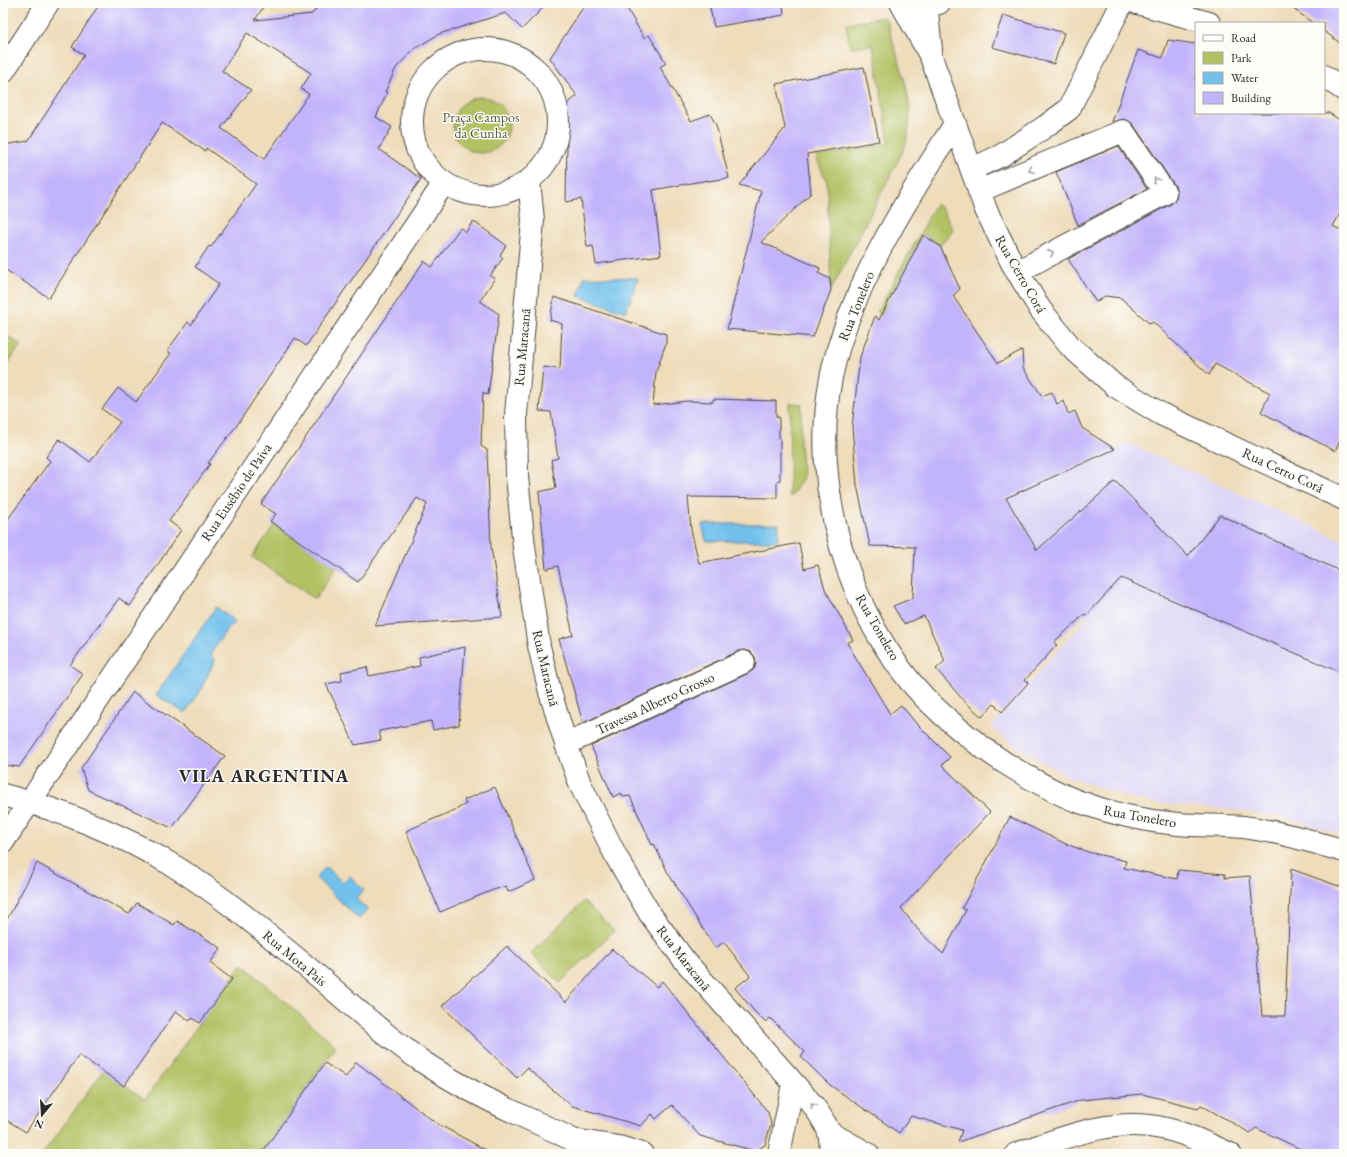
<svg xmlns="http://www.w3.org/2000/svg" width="1347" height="1157" font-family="'EB Garamond',serif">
<rect width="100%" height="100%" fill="#fdfcf7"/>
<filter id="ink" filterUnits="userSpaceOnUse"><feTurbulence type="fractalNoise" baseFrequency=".025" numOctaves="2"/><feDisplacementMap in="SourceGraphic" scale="8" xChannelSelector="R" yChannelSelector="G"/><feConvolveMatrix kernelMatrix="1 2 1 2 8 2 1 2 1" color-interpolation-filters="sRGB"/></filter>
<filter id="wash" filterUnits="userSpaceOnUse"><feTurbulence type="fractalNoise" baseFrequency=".012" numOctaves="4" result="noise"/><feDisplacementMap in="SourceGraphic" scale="16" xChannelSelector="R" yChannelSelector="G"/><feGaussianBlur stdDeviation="0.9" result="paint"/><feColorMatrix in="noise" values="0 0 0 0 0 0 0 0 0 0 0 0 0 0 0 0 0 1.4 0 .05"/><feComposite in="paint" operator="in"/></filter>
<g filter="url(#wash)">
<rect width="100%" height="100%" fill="#eedcba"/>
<polygon fill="#ddd5f6" points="1129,443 1344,541 1344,835 1282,817 1226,809 1162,804 1134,799 1069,777 1017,747 991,727 1088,616 1056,585 1006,498"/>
<g fill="#b2c164" stroke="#6e7648">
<path d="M 884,17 L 887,21 C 898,63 922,110 902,153 L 831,290 L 827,182 L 816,157 L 889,143 L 873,45 L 850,47 L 846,24 Z"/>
<circle cx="481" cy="125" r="28"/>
<polygon points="936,204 943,210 953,230 940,246 923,235 911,255 914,258 881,316 877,312"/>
<polygon points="3,333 21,345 3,371"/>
<polygon points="790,403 802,404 800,445 803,477 792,496 789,496"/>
<polygon points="275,524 337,567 315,599 252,557"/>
<polygon points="584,901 614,931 560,983 531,953"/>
<polygon points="242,964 336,1046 261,1154 43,1154 103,1071 145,1099"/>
</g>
<g fill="#71c1ec" stroke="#4e768c">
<polygon points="584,277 638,278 626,312 578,296"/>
<polygon points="702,524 779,524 778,541 706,541"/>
<polygon points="216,607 236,622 227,629 210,655 215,660 198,695 185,713 156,695"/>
<polygon points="326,867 343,883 350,876 364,890 356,899 368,910 359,919 316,878"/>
</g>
<g id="blocks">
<g fill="#c2b4fb" fill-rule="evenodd">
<path d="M 100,3 L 266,3 L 255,20 L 312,14 L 321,3 L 548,3 L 522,29 L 506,13 L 439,34 L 414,49 L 396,68 L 385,92 L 387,93 L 376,117 L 392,127 L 379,149 L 421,179 L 306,346 L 295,338 L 237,425 L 208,463 L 210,464 L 169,521 L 181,530 L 130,606 L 119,598 L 70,665 L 83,674 L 19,767 L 3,765 L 3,526 L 50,461 L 46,457 L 59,439 L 90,462 L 120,422 L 102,409 L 118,388 L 136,402 L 171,353 L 167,351 L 188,322 L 191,325 L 219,284 L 195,267 L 209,246 L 211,247 L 256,184 L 206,148 L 205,151 L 162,123 L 49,298 L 3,268 L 3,145 L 28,141 L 84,55 L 72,47 ZM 247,33 L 311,73 L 301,89 L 309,94 L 264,159 L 221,128 L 251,90 L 222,71 Z"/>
<polygon points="586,3 624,3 644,38 649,35 666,63 660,67 691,121 710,114 716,125 729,178 708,181 708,180 653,190 661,255 596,264 593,246 587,247 581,199 566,202 567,143 563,107 577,96 550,58"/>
<polygon points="709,3 783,3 784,15 714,27"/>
<polygon points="1285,3 1344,3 1344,46 1324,31 1324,23 1313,23"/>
<polygon points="1003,15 1064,33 1054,64 992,47"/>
<polygon points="1168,40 1196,44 1196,113 1329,113 1344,123 1344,207 1333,226 1344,232 1344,433 1335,451 1261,412 1270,393 1215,364 1209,375 1153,322 1150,324 1121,298 1105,296 1096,302 1068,259 1171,204 1176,199 1177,192 1175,186 1133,124 1124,119 1112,122 1138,50 1162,58"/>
<polygon points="864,67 879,141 807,154 811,193 761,242 820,268 818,273 830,279 831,290 813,337 727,329 761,191 739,185 785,128 776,84"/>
<polygon points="1118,146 1147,189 1078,225 1056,172"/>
<polygon points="473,221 506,245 500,255 503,258 490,276 495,278 480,301 499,314 488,395 483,392 481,446 487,450 491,547 502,617 375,626 427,504 417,498 358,582 270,521 276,514 261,504 424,261 432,267 460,228 466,232"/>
<polygon points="923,235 940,246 960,289 953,296 998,363 1022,350 1023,368 1042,396 1052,392 1057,404 1064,401 1068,414 1075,411 1082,428 1115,449 1006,498 1037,550 1115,481 1188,556 1220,515 1344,573 1344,674 1121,578 1087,615 1085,614 1054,642 1057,645 1025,680 1028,683 1002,712 994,704 982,717 964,701 936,669 945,661 924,616 904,624 893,606 913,598 915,547 870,546 857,485 852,427 860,357 875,316 879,320"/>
<polygon points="554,297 666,334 666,343 656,372 653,405 687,401 713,402 713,399 776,401 776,417 779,417 779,438 780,438 780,480 777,481 777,498 688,497 691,530 699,563 799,543 804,569 818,565 825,589 853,640 847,643 890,714 901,705 915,722 950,757 942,765 990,812 901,908 920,932 943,954 966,910 962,908 1010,817 1066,844 1088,852 1126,861 1124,868 1177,879 1178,870 1225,874 1225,878 1250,876 1262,1016 1285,1016 1291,869 1344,888 1344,1154 1311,1154 1256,1128 1250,1133 1201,1105 1198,1108 1142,1094 1081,1100 958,1142 962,1130 911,1116 899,1133 830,1085 801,1057 805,1052 770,1018 765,1022 754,1011 735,988 750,976 724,942 715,948 668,873 654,844 652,845 630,796 623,797 621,793 613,797 591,746 749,673 754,669 756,664 755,657 751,652 745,650 739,651 583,723 559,639 573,635 558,566 546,569 539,492 556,488 551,460 558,458 551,412 539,411 543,367 560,369 562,324 550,320"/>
<polygon points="465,647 459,725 433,730 431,721 379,731 381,740 355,745 326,684 342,681 341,672 367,667 369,676 420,666 419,657"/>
<polygon points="133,692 225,756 172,828 88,790 81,768"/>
<polygon points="495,787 535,880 508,892 506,886 493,890 440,912 406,831 457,809 466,804 464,800"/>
<polygon points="37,863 129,914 137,903 174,925 177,921 221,948 210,963 232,979 200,1023 192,1018 190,1021 176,1011 124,1086 79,1055 26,1132 3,1118 3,927"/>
<polygon points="507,946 566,1002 612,949 657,987 662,981 768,1112 771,1124 765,1145 755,1151 700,1136 672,1105 656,1119 652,1114 641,1126 572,1106 527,1068 517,1078 442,1006"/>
<polygon points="356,1062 436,1123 493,1154 261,1154 325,1063 346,1077"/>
</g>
</g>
</g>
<g filter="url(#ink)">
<use href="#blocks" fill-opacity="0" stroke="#484640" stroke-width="1"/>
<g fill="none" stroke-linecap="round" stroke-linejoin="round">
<defs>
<g id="minor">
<polyline points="1137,3 1209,23"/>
<polyline points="908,12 939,3"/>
<circle cx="485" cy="122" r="73"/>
<polyline points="3,72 48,3"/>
<polyline points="1324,76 1344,90"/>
<path d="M 955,124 C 908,197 848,291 831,378 C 810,486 848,617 924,697 C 954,727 987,753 1023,774 C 1041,784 1058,794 1077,801 C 1109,813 1143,821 1178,824 C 1199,826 1221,825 1243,827 C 1278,831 1311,841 1344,851"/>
<polyline points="972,169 1002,155 1046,126 1069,109 1122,3"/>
<path d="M 529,181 L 533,220 L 516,414 L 517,476 L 524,547 L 539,646 L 550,692 L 566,744 L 580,784 L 617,858 L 650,914 L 685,961 L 813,1105 C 825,1122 833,1133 830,1154"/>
<polyline points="979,191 1123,131 1165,193 1017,272"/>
<polyline points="566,744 744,662"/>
<path d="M 3,795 C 62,810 122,835 174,866 C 226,898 273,939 319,977 C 353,1006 386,1037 423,1062 C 453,1082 486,1099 518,1114 C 545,1127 572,1137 596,1154"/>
<polyline points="3,842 444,183"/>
<polyline points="830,1133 868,1154"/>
<polyline points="580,1141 619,1147 642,1154"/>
<polyline points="779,1154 793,1084"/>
<path d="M 1016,1154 C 1063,1138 1111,1117 1162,1128 C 1186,1133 1208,1144 1230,1154"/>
</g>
<g id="major">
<polyline points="901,3 931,57 986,210 1012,263 1040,309 1070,346 1115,386 1161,414 1344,499"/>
<polyline points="926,3 931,50"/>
</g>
</defs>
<use href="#minor" stroke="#484640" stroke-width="24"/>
<use href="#major" stroke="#484640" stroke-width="24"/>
<use href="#minor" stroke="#fff" stroke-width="22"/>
<use href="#major" stroke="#fff" stroke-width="22"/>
</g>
<defs><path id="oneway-chevron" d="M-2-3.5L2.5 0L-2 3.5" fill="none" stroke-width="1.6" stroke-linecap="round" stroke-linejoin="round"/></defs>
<g stroke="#a0a0a0">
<use href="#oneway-chevron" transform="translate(1031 170) rotate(157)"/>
<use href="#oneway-chevron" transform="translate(1156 180) rotate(-124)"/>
<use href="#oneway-chevron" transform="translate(1051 253) rotate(-28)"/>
<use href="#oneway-chevron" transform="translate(813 1106) rotate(-129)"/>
</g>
</g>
<g text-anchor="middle" stroke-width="3" stroke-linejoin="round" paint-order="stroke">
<g font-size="14" fill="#54583c" stroke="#fdfcf7">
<text x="481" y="122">Praça Campos<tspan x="481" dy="16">da Cunha</tspan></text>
</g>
<g font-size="14" fill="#2b2b2b" stroke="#fdfcf7">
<text transform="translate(1021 274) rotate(60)" y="5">Rua Cerro Corá</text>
<text transform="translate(856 306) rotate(-68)" y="5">Rua Tonelero</text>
<text transform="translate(522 347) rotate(-85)" y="5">Rua Maracanã</text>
<text transform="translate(1283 470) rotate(25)" y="5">Rua Cerro Corá</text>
<text transform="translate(236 492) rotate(-56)" y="5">Rua Eusébio de Paiva</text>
<text transform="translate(878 627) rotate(60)" y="5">Rua Tonelero</text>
<text transform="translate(546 668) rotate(77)" y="5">Rua Maracanã</text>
<text transform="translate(655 703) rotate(-25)" y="5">Travessa Alberto Grosso</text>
<text transform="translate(1140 816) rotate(10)" y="5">Rua Tonelero</text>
<text transform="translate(295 958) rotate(40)" y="5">Rua Mota Pais</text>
<text transform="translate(684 958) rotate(52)" y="5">Rua Maracanã</text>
</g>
<g font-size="18" font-weight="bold" letter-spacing="1" fill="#2b2b2b" stroke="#fdfcf7">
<text x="264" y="782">VILA ARGENTINA</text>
</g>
</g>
<rect width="1347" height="1157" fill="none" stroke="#fdfcf7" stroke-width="16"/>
<rect x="1195" y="22" width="130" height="92" fill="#fdfcf7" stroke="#a9a8a5"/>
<rect x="1203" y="35" width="20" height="6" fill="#ffffff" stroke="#a9a8a5"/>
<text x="1231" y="42" font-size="12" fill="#2b2b2b">Road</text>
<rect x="1203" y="52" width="20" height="12" fill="#b2c164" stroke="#a9a8a5"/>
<text x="1231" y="62" font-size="12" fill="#2b2b2b">Park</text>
<rect x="1203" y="72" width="20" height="12" fill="#71c1ec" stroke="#a9a8a5"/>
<text x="1231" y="82" font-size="12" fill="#2b2b2b">Water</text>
<rect x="1203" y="92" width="20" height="12" fill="#c2b4fb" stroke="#a9a8a5"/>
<text x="1231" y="102" font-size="12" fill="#2b2b2b">Building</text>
<g transform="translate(42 1115) rotate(198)" stroke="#fdfcf7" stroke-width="3" paint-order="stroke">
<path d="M0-3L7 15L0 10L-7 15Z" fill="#2b2b2b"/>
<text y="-6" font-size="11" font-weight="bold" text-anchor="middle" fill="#2b2b2b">N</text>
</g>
</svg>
